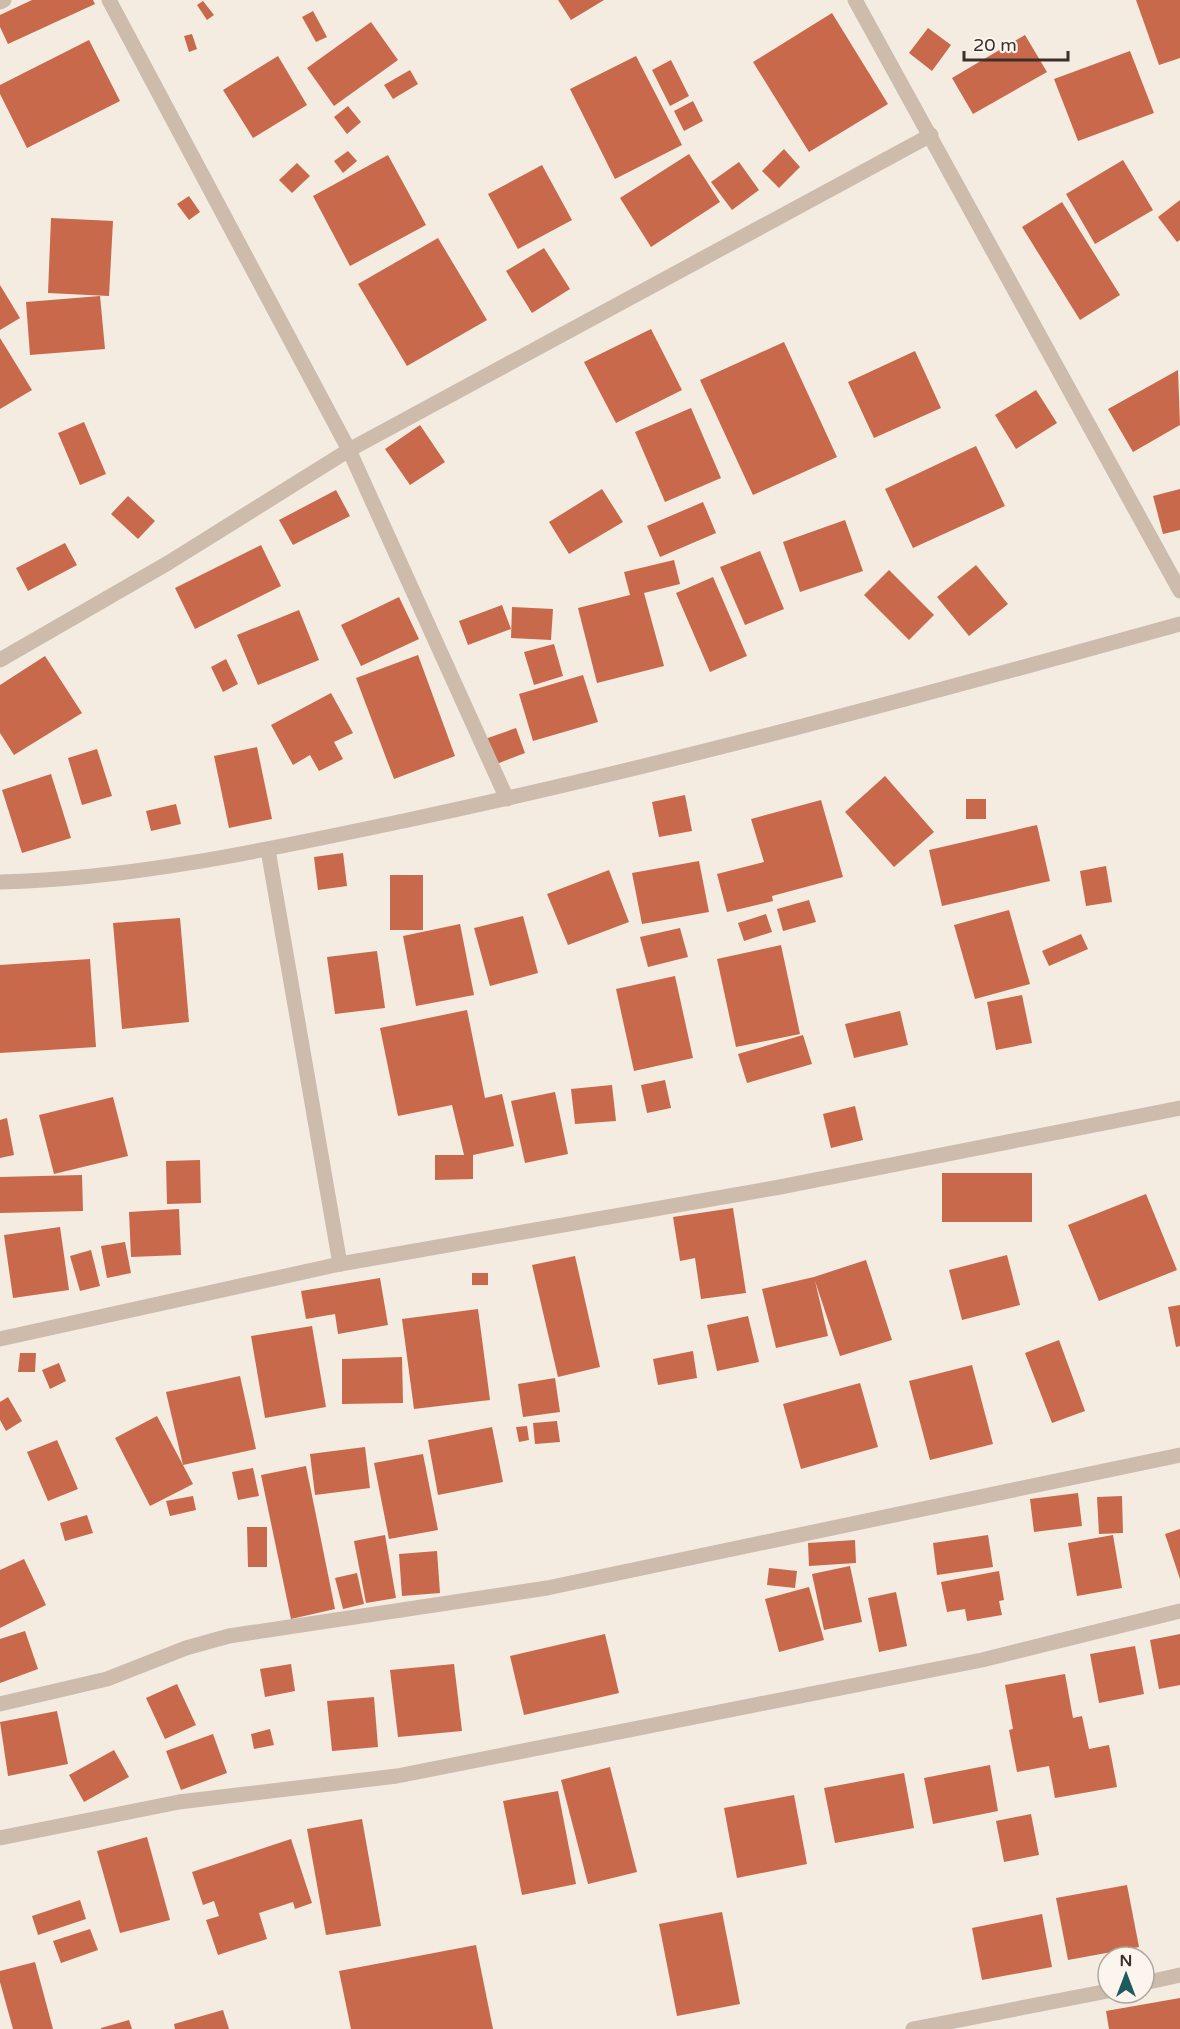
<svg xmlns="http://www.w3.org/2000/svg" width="1180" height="2029" font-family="'Varela Round',sans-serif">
<rect width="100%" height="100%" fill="#f4ebe1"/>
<g fill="#c8694b">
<polygon points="32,0 93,0 95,4 8,44 0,27 0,15"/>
<polygon points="558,0 604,0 571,20"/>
<polygon points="1136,0 1180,0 1180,58 1159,65"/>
<polygon points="203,1 214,15 207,20 197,5"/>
<polygon points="313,11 327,37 316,42 302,17"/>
<polygon points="832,13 888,104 809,152 753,62"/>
<polygon points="371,22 398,60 334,106 307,68"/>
<polygon points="928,28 951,45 932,71 909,53"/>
<polygon points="192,34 197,49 189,52 184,36"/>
<polygon points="1025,35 1047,72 973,114 952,78"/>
<polygon points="89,40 120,101 27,148 0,94 0,85"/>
<polygon points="1130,51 1154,113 1078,141 1054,79"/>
<polygon points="278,56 307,105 253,138 223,90"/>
<polygon points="636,56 682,145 615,179 570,89"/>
<polygon points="671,60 689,96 670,106 652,70"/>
<polygon points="410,70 418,84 393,99 384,85"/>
<polygon points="693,101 703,121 684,131 674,111"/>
<polygon points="348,106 361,122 347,134 334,117"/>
<polygon points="784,149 800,167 779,188 762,171"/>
<polygon points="348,151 357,161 343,173 334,161"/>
<polygon points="689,154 720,202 651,247 620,198"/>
<polygon points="388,155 426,225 350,266 313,196"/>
<polygon points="1123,160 1153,210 1095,244 1066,194"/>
<polygon points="739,162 759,190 732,210 711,182"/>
<polygon points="297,163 310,176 292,193 279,180"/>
<polygon points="542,165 572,220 518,249 488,194"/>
<polygon points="189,196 200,212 189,220 177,204"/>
<polygon points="1180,200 1180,240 1177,242 1158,217"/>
<polygon points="1062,202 1120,295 1080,320 1022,227"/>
<polygon points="51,218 113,221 109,296 48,293"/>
<polygon points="438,238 487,320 407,366 358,284"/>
<polygon points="544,248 570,289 532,313 506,271"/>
<polygon points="0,285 20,318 0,330"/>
<polygon points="100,296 105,349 30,355 26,302"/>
<polygon points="651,329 682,390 616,423 584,362"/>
<polygon points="0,338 32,390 0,409"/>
<polygon points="784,342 837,457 753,495 700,380"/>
<polygon points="915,351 941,408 874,438 848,382"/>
<polygon points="1178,370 1180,425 1133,452 1108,409"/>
<polygon points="1036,390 1057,423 1016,449 995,415"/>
<polygon points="691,408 721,478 665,502 635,432"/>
<polygon points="84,422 106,474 80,485 58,433"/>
<polygon points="420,425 445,462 410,485 385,449"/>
<polygon points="976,446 1005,506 913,548 885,489"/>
<polygon points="602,489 623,522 569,554 549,522"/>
<polygon points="1180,489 1180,530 1163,534 1153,496"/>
<polygon points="336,490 350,516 293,545 279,520"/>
<polygon points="128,496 155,521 138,539 111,514"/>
<polygon points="703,502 716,533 660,557 647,526"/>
<polygon points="845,520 863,571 800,592 783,542"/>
<polygon points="65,543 77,565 28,591 16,568"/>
<polygon points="261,545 281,586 195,629 175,588"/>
<polygon points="760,551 784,609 745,625 720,567"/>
<polygon points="674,560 680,584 644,593 664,666 597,683 578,608 630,595 624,572"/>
<polygon points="976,565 1008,604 969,636 937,597"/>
<polygon points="889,570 934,615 909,640 864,595"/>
<polygon points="713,577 747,656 710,672 676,593"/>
<polygon points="399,597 419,639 361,666 341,625"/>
<polygon points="502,605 511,629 468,645 459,621"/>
<polygon points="512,607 553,609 551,640 511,638"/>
<polygon points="299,610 319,660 258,685 237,635"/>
<polygon points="554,644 563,676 534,685 524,652"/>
<polygon points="418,655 455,756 394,779 356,678"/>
<polygon points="45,656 82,713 14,755 0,733 0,685"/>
<polygon points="226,659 238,684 223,692 211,667"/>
<polygon points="583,675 598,722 533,741 519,694"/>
<polygon points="331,693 353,733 334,742 343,759 319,771 310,755 293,765 271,725"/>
<polygon points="516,728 525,753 494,765 485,739"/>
<polygon points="257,747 272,819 229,828 214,756"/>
<polygon points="97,749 112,796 82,805 68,758"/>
<polygon points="51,774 71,838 22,853 2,790"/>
<polygon points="885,776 934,832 894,867 845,812"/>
<polygon points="685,795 692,831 659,837 652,802"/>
<rect x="966" y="799" width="20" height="20"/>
<polygon points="821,800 843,877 772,896 773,901 727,912 717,874 764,862 751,819"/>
<polygon points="176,804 181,824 151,831 146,811"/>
<polygon points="1037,825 1050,881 942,906 929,850"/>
<polygon points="343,853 347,886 318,890 314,857"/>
<polygon points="699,861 709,912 642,924 632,873"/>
<polygon points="1106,866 1112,902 1086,906 1080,871"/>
<polygon points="609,870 629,922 568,945 547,894"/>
<rect x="390" y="875" width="33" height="55"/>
<polygon points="809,900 816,922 783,931 777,909"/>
<polygon points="1009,910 1030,984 975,999 954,925"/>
<polygon points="766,914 772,932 744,941 738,923"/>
<polygon points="523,916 538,973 490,986 474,928"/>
<polygon points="180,918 189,1022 122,1029 113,923"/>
<polygon points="460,924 474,995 416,1006 403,936"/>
<polygon points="680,928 688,957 648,967 640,937"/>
<polygon points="1081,934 1088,949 1049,966 1042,951"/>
<polygon points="781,945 800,1034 736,1047 717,959"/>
<polygon points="377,951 385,1008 335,1014 327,957"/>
<polygon points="90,959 96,1047 0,1053 0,965"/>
<polygon points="675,976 693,1058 634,1071 616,989"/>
<polygon points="1022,995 1032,1043 996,1050 987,1002"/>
<polygon points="467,1010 485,1098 502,1094 514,1146 473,1155 473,1179 435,1180 435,1155 464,1155 452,1105 398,1116 380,1028"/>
<polygon points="900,1011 908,1045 854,1058 845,1024"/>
<polygon points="803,1035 812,1064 747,1083 738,1054"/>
<polygon points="665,1080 671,1108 647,1113 641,1085"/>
<polygon points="612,1085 616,1121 575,1124 571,1089"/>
<polygon points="555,1092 568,1154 525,1163 511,1101"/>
<polygon points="113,1097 128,1156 54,1174 39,1115"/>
<polygon points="855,1106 863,1140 831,1148 823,1114"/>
<polygon points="7,1118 14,1155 0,1158 0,1120"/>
<polygon points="200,1160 201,1203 167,1204 166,1161"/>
<rect x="942" y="1173" width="90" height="49"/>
<polygon points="82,1175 83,1211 0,1213 0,1177"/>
<polygon points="1146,1194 1177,1270 1099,1301 1068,1225"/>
<polygon points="733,1208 746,1293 701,1299 695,1258 680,1261 673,1217"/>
<polygon points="179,1209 181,1255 131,1257 129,1212"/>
<polygon points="60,1227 69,1290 13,1298 4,1235"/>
<polygon points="125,1242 131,1273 107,1278 101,1246"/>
<polygon points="91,1250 100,1286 80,1291 70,1256"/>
<polygon points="1007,1255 1020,1305 962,1320 949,1270"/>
<polygon points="575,1256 600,1367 558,1377 532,1265"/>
<polygon points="866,1260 892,1340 840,1356 815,1281 828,1336 776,1348 762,1289 814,1277"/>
<rect x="472" y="1273" width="16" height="12"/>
<polygon points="380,1278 388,1325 338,1334 335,1314 306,1319 301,1291"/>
<polygon points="1180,1305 1180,1346 1176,1347 1168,1307"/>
<polygon points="478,1309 490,1400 414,1409 402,1319"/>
<polygon points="748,1316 759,1362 717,1371 707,1325"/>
<polygon points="312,1326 326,1407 265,1418 251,1336"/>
<polygon points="1059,1340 1085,1411 1052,1423 1025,1353"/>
<polygon points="693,1351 697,1378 658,1385 653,1359"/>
<polygon points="20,1353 36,1353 35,1372 18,1372"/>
<polygon points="402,1357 403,1403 342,1404 342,1359"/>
<polygon points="59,1363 66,1381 50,1389 42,1370"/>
<polygon points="972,1365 993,1444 930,1460 909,1381"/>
<polygon points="240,1376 256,1449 183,1465 166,1392"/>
<polygon points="555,1378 560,1412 523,1417 518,1384"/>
<polygon points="860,1383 878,1447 801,1469 783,1404"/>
<polygon points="8,1397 22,1421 6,1431 0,1420 0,1402"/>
<polygon points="157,1416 193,1484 150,1506 115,1438"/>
<polygon points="557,1421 560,1442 535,1444 533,1423"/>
<polygon points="527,1426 529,1440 519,1442 516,1427"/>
<polygon points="492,1427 503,1482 438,1495 428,1440"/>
<polygon points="57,1440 78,1489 48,1501 27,1452"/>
<polygon points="365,1447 370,1488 315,1495 310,1454"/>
<polygon points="423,1454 438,1530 389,1539 374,1463"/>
<polygon points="306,1466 335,1609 291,1619 261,1475"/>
<polygon points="253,1468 259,1496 238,1500 232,1472"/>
<polygon points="1078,1493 1082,1526 1034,1532 1030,1499"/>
<polygon points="193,1496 196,1510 170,1516 166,1501"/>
<polygon points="1122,1496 1123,1533 1099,1534 1097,1497"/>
<polygon points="87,1515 93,1533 65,1541 60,1523"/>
<polygon points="247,1527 267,1527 267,1567 248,1567"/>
<polygon points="1180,1529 1180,1579 1165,1534"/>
<polygon points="385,1535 396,1598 366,1603 354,1541"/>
<polygon points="988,1535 993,1567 937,1575 933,1543"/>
<polygon points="1113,1535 1122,1588 1077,1596 1068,1543"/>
<polygon points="855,1540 856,1563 809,1566 808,1543"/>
<polygon points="437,1551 440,1593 402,1596 399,1554"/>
<polygon points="24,1559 46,1605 0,1628 0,1570"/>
<polygon points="850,1566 862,1622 824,1630 812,1574"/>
<polygon points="769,1568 797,1571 795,1588 767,1585"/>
<polygon points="999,1571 1004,1600 999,1601 1002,1615 967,1621 965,1609 947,1612 941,1582"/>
<polygon points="357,1573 364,1604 343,1609 335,1578"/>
<polygon points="809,1587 824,1640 779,1652 765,1599"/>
<polygon points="896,1592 907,1646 879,1652 868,1598"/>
<polygon points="25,1631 38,1669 0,1683 0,1639"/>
<polygon points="605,1634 619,1693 524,1715 510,1656"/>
<polygon points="1180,1634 1180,1685 1159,1689 1150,1640"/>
<polygon points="1135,1646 1144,1694 1099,1703 1090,1654"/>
<polygon points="291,1664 295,1691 265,1697 260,1669"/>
<polygon points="454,1664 462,1731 398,1737 390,1670"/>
<polygon points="1065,1674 1073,1718 1082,1716 1089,1749 1109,1745 1117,1787 1055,1798 1049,1766 1017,1772 1009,1730 1013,1729 1005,1685"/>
<polygon points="177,1684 196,1725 165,1739 146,1698"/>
<polygon points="374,1697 378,1747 332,1751 327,1701"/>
<polygon points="57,1711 68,1764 8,1776 0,1722"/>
<polygon points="270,1729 274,1745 254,1749 251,1734"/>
<polygon points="213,1734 227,1773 181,1790 166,1751"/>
<polygon points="114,1750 129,1777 84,1802 69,1775"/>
<polygon points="990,1765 998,1811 933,1824 924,1778"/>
<polygon points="610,1767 637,1872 588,1884 561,1780"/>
<polygon points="904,1773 914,1828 835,1843 824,1788"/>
<polygon points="558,1791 576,1884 522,1895 503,1801"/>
<polygon points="794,1795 807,1864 737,1878 724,1808"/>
<polygon points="1031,1814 1039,1855 1004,1862 996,1821"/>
<polygon points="362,1819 381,1926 326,1935 307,1829"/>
<polygon points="147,1837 170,1920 120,1933 97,1851"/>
<polygon points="291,1839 312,1903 295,1909 293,1902 259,1913 267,1939 218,1955 206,1920 219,1916 214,1901 203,1905 192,1872"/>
<polygon points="1127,1885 1139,1947 1068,1960 1056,1898"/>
<polygon points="80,1900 86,1919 38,1935 32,1916"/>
<polygon points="722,1912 740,2004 677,2016 659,1924"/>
<polygon points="1042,1914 1052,1967 982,1980 972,1928"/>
<polygon points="90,1929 98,1950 61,1963 53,1941"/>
<polygon points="476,1945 493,2029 351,2029 339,1971"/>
<polygon points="35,1962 53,2029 13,2029 0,1982 0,1971"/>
<polygon points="1180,1998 1180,2029 1109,2029 1106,2011"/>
<polygon points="223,2010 229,2029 175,2029 174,2024"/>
<polygon points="129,2020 132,2029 101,2029 101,2028"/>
</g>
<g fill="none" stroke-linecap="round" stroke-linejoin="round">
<g stroke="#cdbbac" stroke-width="15">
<polyline points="109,0 349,450 507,799"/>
<polyline points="855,0 1180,591"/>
<polyline points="0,2 4,0"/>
<polyline points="0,660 168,563 349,450 931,135"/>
<polyline points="268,850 340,1264"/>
<path d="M 0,882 C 136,879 275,848 408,820 C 667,765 924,695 1180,624"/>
<polyline points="0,1339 340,1264 780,1187 1180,1108"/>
<polyline points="0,1704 107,1679 186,1648 229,1636 547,1588 1180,1455"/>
<polyline points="0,1838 179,1802 397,1776 982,1660 1180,1611"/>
<polyline points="1144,1983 1180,1975"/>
<polyline points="913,2029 1108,1991"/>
</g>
</g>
<g transform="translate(1126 1975)"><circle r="28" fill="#fbf5ee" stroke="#aea6a0" stroke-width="1.5"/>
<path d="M0-4.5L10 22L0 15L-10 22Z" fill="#1f5a5e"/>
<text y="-9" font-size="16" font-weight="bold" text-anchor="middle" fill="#3b302b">N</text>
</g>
<path d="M964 51v9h104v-9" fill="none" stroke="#3b302b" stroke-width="3"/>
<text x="973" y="51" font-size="18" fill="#3b302b" stroke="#fbf5ee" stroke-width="4.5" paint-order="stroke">20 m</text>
</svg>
